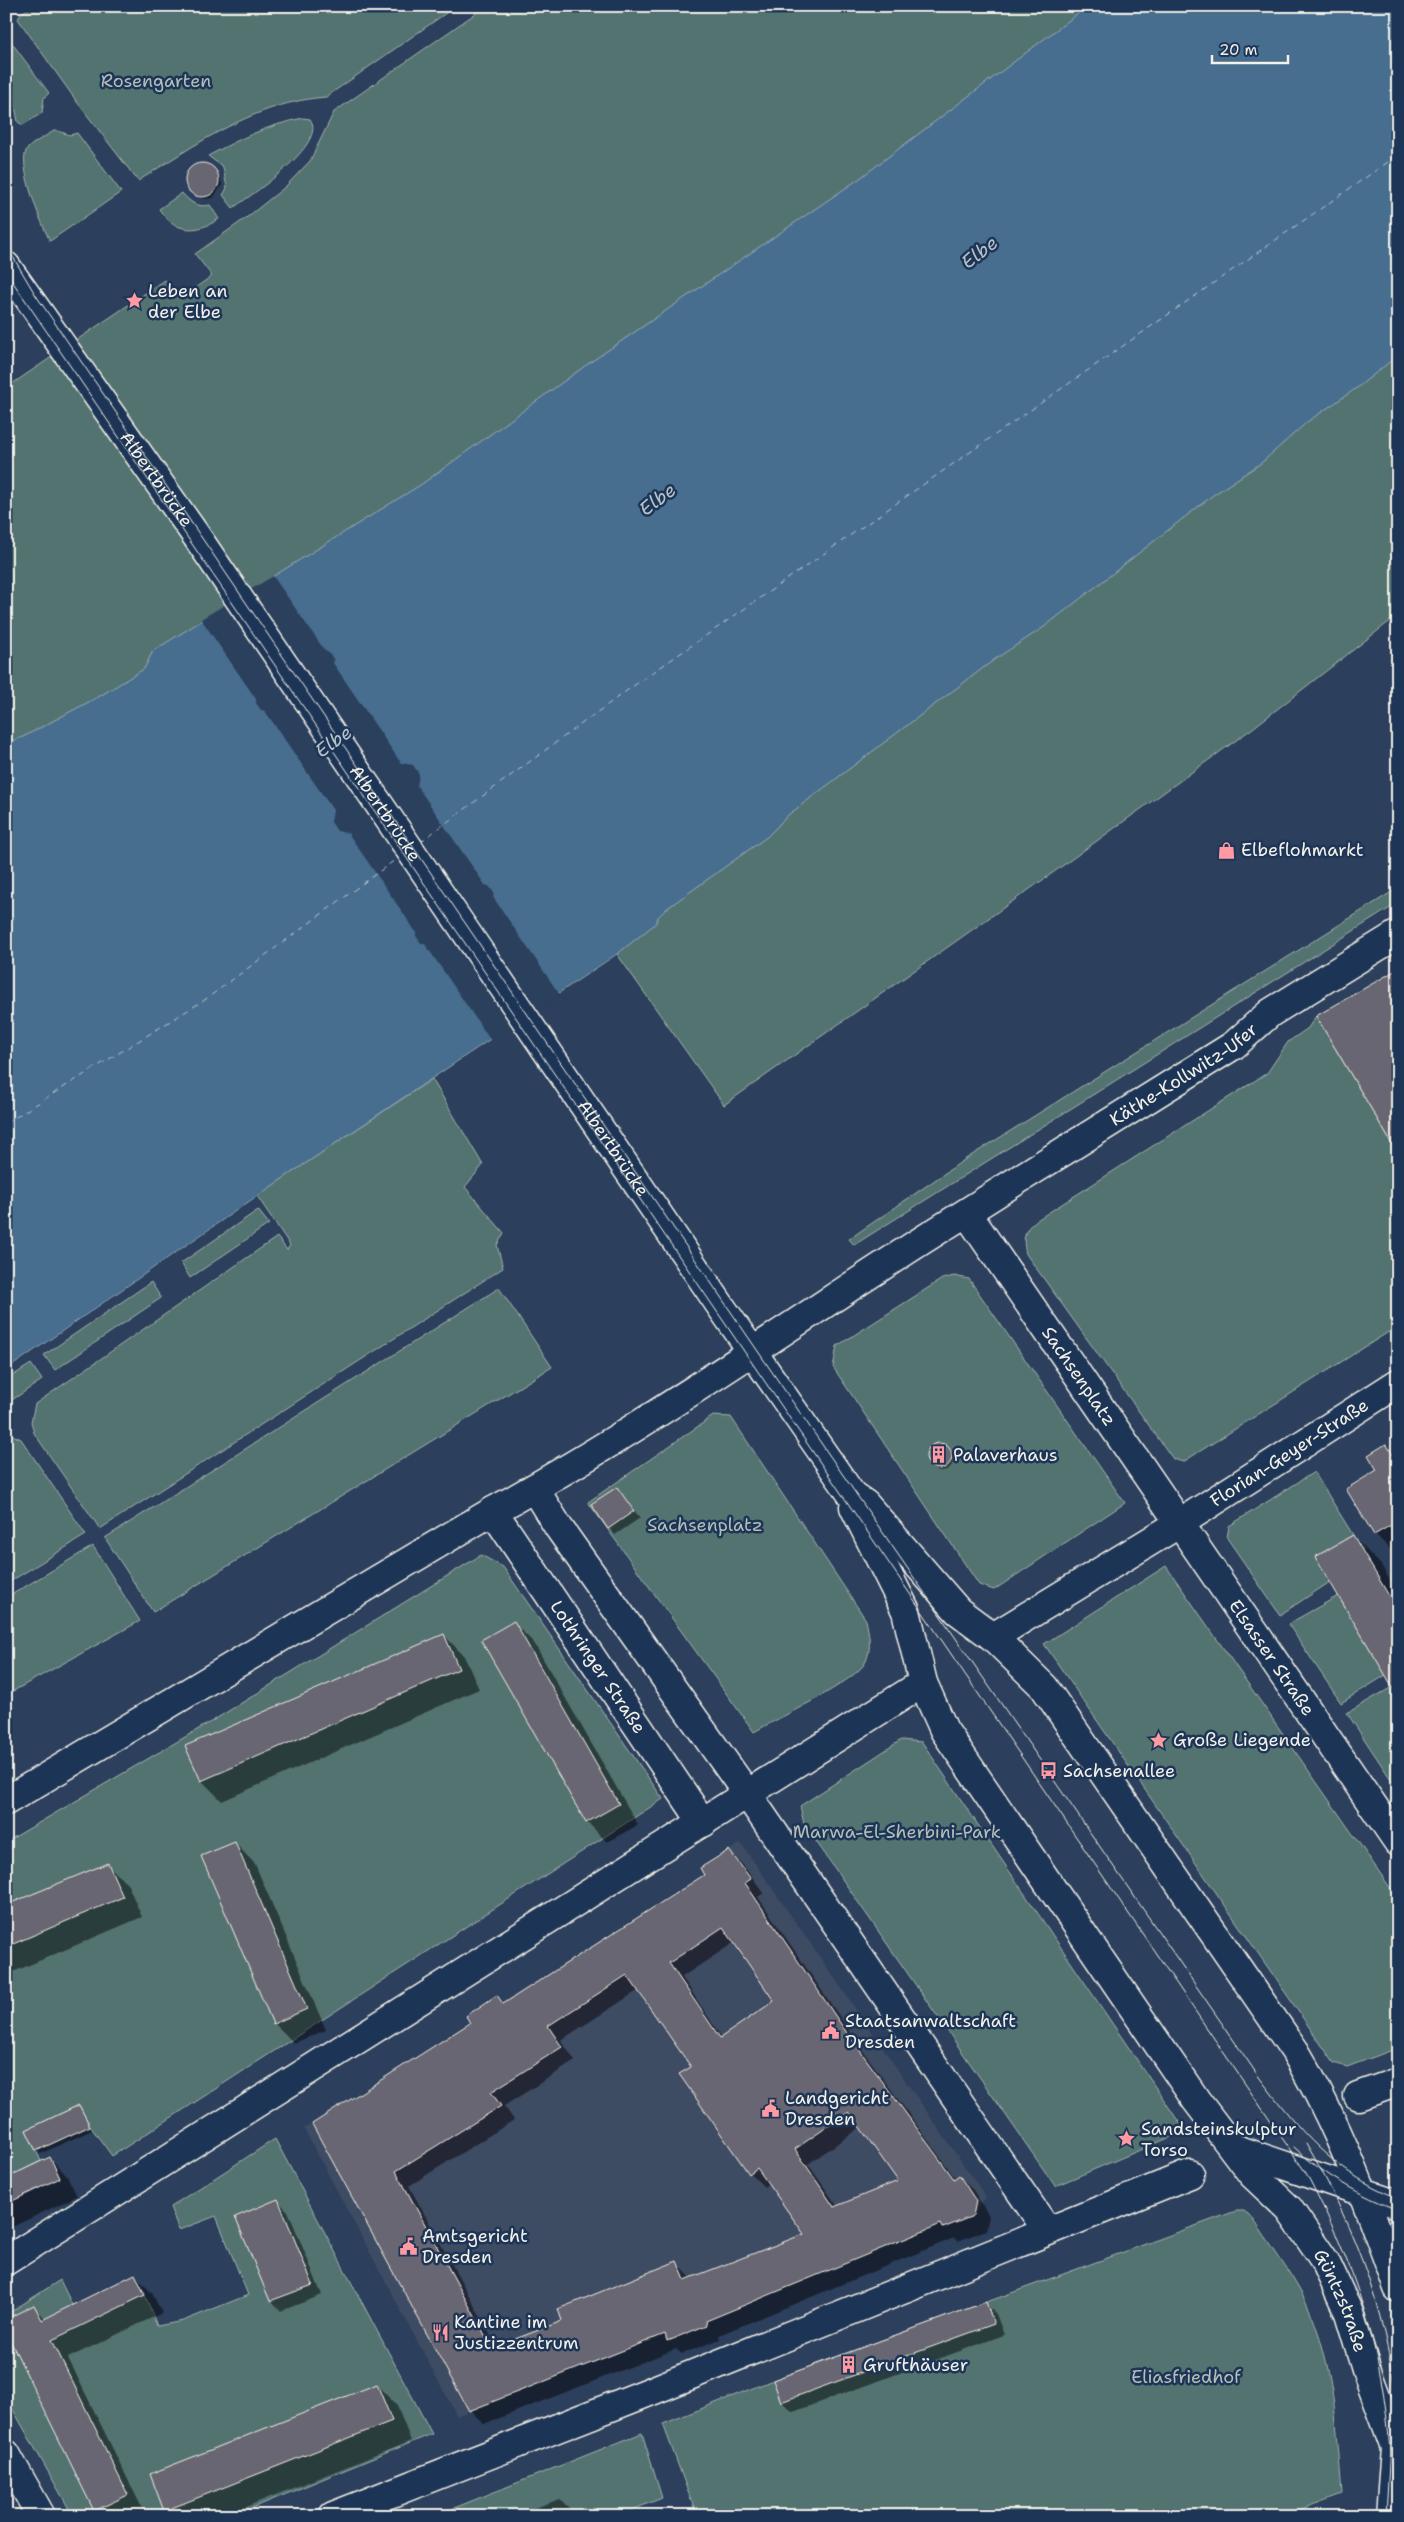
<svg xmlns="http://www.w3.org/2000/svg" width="1404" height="2522" font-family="'Shantell Sans',sans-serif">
<rect width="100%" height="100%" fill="#2c3f5c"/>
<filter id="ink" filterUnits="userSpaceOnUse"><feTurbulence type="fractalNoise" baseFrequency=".02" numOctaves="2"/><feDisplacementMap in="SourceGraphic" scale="10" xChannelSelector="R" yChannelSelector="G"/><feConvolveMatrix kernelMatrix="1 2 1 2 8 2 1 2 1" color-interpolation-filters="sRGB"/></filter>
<g filter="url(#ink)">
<polygon fill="#3e4b63" points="741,1843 986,2197 973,2216 943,2228 940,2224 457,2416 304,2129 704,1875 700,1868"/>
<g fill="#537371" stroke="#a4b2ac">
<path d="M 33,6 L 456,6 L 326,97 C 256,102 196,144 138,181 L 77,102 L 18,19 L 21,13 Z"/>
<polygon points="486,6 1088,6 859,179 585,366 422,484 153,651 144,669 100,696 23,737 6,743 6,388 165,280 179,299 212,276 195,254 246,218 285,187 310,161 334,112"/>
<polygon points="6,35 49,93 44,98 42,113 23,125 18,122 6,57"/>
<path d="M 303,118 L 310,119 C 329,144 250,196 233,208 L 223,195 L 227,188 L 223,167 L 208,156 C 239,139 268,125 303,118 Z"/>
<path d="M 55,130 L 70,135 L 77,133 L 121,192 L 50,241 C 42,225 15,161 28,148 C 35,141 47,136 55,130 Z"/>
<path d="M 182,193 C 190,202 197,208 210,205 L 219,219 C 196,234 175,233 159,209 Z"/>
<polygon points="1398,355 1398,615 1253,728 1047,877 724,1105 617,954 655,924 658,917 666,909 768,836 788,815 995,659 1044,627 1213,495 1261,463 1307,422 1358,387"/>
<polygon points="1398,888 1398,903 854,1245 849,1239 964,1160"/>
<path d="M 1316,1016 L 1398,1154 L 1398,1326 L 1183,1462 L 1173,1459 L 1026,1254 C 1022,1236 1024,1228 1040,1218 L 1267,1073 L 1288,1042 L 1308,1028 Z"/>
<polygon points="432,1079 483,1165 465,1187 504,1233 497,1245 503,1268 100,1529 34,1433 31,1422 35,1404 277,1237 287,1250 290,1245 257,1196"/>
<polygon points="258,1210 269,1224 190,1278 181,1263"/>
<polygon points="954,1276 969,1279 1125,1503 994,1590 979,1585 833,1367 837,1346 942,1279"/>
<polygon points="151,1282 161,1298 55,1370 44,1355"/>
<polygon points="499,1288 552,1367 153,1612 105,1538"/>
<polygon points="31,1364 42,1380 6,1404 6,1380"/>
<path d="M 713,1416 L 731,1417 L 866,1620 C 869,1634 872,1647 866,1661 C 858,1681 776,1719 754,1732 L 588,1502 Z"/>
<polygon points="6,1432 21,1439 86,1535 6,1584"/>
<polygon points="1314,1472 1353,1535 1315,1557 1330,1582 1280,1615 1227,1538 1229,1526"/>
<polygon points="93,1546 140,1621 6,1695 6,1598"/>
<polygon points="481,1555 503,1567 663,1799 112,2156 90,2126 79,2105 26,2130 41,2161 6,2178 6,1842 214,1720"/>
<polygon points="1166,1566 1398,1899 1398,2048 1347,2067 1334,2063 1044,1644"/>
<polygon points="1338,1596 1386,1675 1341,1703 1288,1624"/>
<polygon points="1392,1687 1398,1696 1398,1790 1347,1713"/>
<polygon points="901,1740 922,1742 1185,2131 1055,2186 804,1824 800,1806"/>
<polygon points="275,2139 432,2434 233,2516 73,2516 6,2397 6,2315 60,2280 82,2325 145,2295 157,2326 183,2321 248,2295 216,2216 179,2230 170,2207"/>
<path d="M 1236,2211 L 1244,2211 L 1252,2217 C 1269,2244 1293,2275 1307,2304 C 1334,2362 1337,2430 1342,2494 L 1283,2516 L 697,2516 L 663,2424 L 773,2380 Z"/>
<polygon points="642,2433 662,2498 617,2516 434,2516"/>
</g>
<polygon fill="#476e8f" stroke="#8ca2b3" points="1088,6 1398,6 1398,355 1358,387 1307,422 1261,463 1213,495 1044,627 995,659 788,815 768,836 666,909 658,917 655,924 617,954 257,1196 6,1370 6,743 23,737 100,696 144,669 153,651 422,484 585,366 859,179"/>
<polygon fill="#2c3f5c" points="273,576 325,651 329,653 334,660 333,663 401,763 413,765 419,774 417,786 485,885 489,886 494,893 493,897 560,995 491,1041 425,944 421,943 416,936 416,932 348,833 337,831 331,822 333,810 265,711 261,710 256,703 256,699 201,619"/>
<g fill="#0007" fill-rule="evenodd">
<polygon points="198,164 208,165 220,176 222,185 213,198 203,199 198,197 187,185 189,170"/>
<polygon points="1386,1445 1398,1457 1398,1557 1375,1534 1379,1471"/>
<circle cx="941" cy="1458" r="13"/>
<polygon points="617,1488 640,1518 615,1535 609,1528"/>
<polygon points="1353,1537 1381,1565 1398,1594 1398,1694"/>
<polygon points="514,1623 534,1643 638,1825 607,1842 587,1822"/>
<polygon points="444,1635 464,1656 479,1689 222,1801 202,1781"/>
<polygon points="235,1843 255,1864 326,2030 294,2043 274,2023"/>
<path d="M 729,1851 L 743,1865 L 764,1893 L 758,1897 L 861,2048 L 956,2179 L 959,2176 L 973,2190 L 989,2216 L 986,2230 L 958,2241 L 954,2238 L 719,2335 L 720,2339 L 682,2354 L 676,2349 L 484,2424 L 470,2410 L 314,2125 L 472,2023 L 497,1997 L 504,2005 L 706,1875 ZM 735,1942 L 776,2002 L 722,2038 L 682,1977 ZM 639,1990 L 692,2067 L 750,2173 L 764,2187 L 769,2183 L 806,2234 L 692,2279 L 677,2263 L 563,2322 L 497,2347 L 409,2186 L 514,2120 L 504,2106 L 575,2061 L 561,2040 ZM 861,2127 L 900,2182 L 838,2207 L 808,2164 Z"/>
<polygon points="108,1865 128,1885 142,1917 6,1975 6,1907"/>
<polygon points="79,2106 92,2130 40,2154 28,2130"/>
<polygon points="50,2158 67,2176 77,2196 6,2230 6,2179"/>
<polygon points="278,2201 288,2211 322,2295 281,2311 271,2300"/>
<polygon points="135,2276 152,2293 162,2313 68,2358 144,2512 137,2516 100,2516 95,2511 6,2329 34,2307 46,2319"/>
<polygon points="986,2304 996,2314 1004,2335 793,2412 782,2402 775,2381"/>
<polygon points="377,2385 397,2406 411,2441 223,2516 171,2516 166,2510"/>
<polygon points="560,2499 577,2516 512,2516"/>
</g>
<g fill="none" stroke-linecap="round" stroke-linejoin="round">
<g stroke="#b7c3c9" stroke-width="1" stroke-dasharray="6 5" stroke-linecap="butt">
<polyline points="420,842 629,689 1398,155"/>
<polyline points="6,1123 206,999 399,857"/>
</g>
</g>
<g fill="#686672" stroke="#f4f1e8" fill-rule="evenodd">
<circle cx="202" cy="180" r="17"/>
<polygon points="1398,969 1398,1154 1316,1016"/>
<circle cx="939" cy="1456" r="13"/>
<polygon points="1386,1444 1396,1459 1398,1458 1398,1521 1374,1535 1346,1489 1377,1470 1368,1455"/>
<polygon points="617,1487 634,1511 608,1529 591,1504"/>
<polygon points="1353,1535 1398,1611 1398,1696 1315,1557"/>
<polygon points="514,1621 619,1804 586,1823 481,1640"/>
<polygon points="444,1634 459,1669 201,1781 185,1746"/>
<polygon points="235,1842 307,2009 273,2024 201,1856"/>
<path d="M 729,1850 L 751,1879 L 745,1883 L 847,2033 L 954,2179 L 959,2175 L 976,2201 L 973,2216 L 943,2228 L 941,2224 L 706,2321 L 707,2325 L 667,2341 L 665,2334 L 469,2411 L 312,2124 L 470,2023 L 466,2016 L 497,1995 L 503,2004 L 704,1875 L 700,1868 ZM 723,1927 L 774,2001 L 720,2038 L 669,1963 ZM 627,1975 L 691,2067 L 679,2074 L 749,2174 L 757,2168 L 804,2234 L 685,2280 L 677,2261 L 558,2309 L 562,2321 L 492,2348 L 396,2171 L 501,2106 L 491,2092 L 562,2047 L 548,2026 ZM 849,2112 L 898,2181 L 834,2207 L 795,2149 Z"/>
<polygon points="108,1863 123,1897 6,1947 6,1905"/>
<polygon points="79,2105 90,2126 36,2151 26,2130"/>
<polygon points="50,2157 60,2178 6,2204 6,2178"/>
<polygon points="278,2199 313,2285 270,2301 235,2217"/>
<polygon points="135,2274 145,2295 52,2340 128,2495 94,2511 6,2332 6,2319 34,2305 42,2320"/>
<polygon points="986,2302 994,2324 781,2402 773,2380"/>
<polygon points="377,2384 392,2421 164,2511 150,2474"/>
</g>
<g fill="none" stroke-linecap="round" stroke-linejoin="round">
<defs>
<g id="minor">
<path id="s1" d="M 967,1213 L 1398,1842"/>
<polyline points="534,1488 559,1528 748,1795 1047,2230"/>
<path id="s2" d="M 493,1511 L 703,1823"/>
<path id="s3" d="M 993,1637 L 1180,1523 L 1398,1383"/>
<polyline points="1358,2096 1398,2082"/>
<polyline points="1233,2148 1398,2204"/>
<polyline points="6,2261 923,1683"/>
<polyline points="6,2454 41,2516"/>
<polyline points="333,2516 644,2394 1190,2174"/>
</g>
<g id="major">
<path id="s4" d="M 6,266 L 195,534 L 722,1308 L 852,1495 L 865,1504 L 958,1611 L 993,1637 L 1044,1687 L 1295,2051 C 1339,2125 1369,2207 1398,2288"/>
<path id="s5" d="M 854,1507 L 906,1611 L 923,1683 L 944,1730 L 1196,2100 L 1252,2174 L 1289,2209 L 1325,2261 L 1349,2313 L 1367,2372 L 1395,2447 L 1390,2516"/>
<path id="s6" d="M 6,1801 L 493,1511 C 641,1430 779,1332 921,1241 C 1025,1175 1130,1110 1234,1045 L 1270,1013 L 1398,934"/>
</g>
</defs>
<use href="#minor" stroke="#f4f1e8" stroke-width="31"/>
<use href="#major" stroke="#f4f1e8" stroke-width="31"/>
<use href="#minor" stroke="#1d3557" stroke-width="28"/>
<use href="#major" stroke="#1d3557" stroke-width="28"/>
<g stroke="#f4f1e8" stroke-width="1">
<path d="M 6,245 L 35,294 L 794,1404 L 1259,2077 C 1300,2131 1332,2172 1398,2198"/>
<path d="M 6,272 L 1306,2173 C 1354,2263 1383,2349 1390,2451"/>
<path d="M 1306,2143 C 1356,2228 1393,2328 1398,2428"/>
<path d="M 1294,2147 C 1323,2175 1361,2196 1398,2210"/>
<polyline points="1386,2516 1390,2446"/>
<polyline points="1395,2516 1398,2486"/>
</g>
</g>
</g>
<defs>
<symbol id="sight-bare" viewBox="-9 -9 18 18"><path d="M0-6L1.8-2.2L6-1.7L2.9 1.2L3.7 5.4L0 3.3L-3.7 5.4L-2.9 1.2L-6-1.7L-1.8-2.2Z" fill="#ff9aa2" stroke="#1d3557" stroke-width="2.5" paint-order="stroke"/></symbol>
<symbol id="shop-bare" viewBox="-9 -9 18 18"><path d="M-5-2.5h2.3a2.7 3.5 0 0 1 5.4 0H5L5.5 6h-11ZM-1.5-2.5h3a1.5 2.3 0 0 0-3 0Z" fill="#ff9aa2" stroke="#1d3557" stroke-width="2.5" paint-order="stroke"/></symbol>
<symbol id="building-bare" viewBox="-9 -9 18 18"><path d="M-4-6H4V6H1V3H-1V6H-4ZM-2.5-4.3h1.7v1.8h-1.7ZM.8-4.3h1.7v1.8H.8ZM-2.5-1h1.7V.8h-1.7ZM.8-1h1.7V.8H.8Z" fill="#ff9aa2" stroke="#1d3557" stroke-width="2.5" paint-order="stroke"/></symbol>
<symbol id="bus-bare" viewBox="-9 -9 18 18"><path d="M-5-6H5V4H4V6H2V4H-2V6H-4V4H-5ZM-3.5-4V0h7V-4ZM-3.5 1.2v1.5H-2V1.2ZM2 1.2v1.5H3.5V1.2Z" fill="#ff9aa2" stroke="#1d3557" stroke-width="2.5" paint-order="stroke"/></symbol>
<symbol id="civic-bare" viewBox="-9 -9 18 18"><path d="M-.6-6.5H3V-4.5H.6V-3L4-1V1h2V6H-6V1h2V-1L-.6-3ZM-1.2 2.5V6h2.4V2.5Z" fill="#ff9aa2" stroke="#1d3557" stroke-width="2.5" paint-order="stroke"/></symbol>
<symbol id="restaurant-bare" viewBox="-9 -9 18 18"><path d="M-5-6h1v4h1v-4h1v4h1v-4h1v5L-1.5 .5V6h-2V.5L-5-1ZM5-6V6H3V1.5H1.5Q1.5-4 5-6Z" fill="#ff9aa2" stroke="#1d3557" stroke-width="2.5" paint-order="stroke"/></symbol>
</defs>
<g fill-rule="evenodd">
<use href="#sight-bare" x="122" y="288" width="25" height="25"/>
<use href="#shop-bare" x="1214" y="838" width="25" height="25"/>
<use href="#building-bare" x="926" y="1442" width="25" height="25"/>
<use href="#sight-bare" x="1146" y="1728" width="25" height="25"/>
<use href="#bus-bare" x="1036" y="1758" width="25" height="25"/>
<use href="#civic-bare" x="818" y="2018" width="25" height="25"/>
<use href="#civic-bare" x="758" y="2096" width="25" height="25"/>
<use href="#sight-bare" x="1114" y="2126" width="25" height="25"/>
<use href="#civic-bare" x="396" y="2234" width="25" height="25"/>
<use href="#restaurant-bare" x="428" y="2320" width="25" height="25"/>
<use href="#building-bare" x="836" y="2352" width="25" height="25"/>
</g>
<g text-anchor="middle" stroke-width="5" stroke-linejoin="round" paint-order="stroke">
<g font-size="18" fill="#b4bfb8" stroke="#1d3557">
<text x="156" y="87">Rosengarten</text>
<text x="705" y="1531">Sachsenplatz</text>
<text x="897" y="1838">Marwa-El-Sherbini-Park</text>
<text x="1186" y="2383">Eliasfriedhof</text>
</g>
<g font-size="18" fill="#f4f1e8" stroke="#1d3557" text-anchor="start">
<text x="148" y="297">Leben an<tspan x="148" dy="21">der Elbe</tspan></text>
<text x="1241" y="856">Elbeflohmarkt</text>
<text x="953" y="1461">Palaverhaus</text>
<text x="1173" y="1746">Große Liegende</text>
<text x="1063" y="1777">Sachsenallee</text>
<text x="845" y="2027">Staatsanwaltschaft<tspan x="845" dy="21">Dresden</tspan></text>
<text x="785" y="2104">Landgericht<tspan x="785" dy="21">Dresden</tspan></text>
<text x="1141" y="2135">Sandsteinskulptur<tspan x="1141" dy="21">Torso</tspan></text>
<text x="422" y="2242">Amtsgericht<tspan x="422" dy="21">Dresden</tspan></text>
<text x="454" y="2328">Kantine im<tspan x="454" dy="21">Justizzentrum</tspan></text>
<text x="863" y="2371">Grufthäuser</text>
</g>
<g font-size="18" fill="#f4f1e8" stroke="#1d3557">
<text dy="6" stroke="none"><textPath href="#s4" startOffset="261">Albertbrücke</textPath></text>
<text dy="6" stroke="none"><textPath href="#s4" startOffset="666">Albertbrücke</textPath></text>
<text dy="6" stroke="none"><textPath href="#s6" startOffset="1384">Käthe-Kollwitz-Ufer</textPath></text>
<text dy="6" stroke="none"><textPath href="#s4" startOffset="1071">Albertbrücke</textPath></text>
<text dy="6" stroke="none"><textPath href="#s1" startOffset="198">Sachsenplatz</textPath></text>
<text dy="6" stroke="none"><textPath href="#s3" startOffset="349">Florian-Geyer-Straße</textPath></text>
<text dy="6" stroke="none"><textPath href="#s1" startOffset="539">Elsasser Straße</textPath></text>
<text dy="6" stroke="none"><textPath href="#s2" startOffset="188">Lothringer Straße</textPath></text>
<text dy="6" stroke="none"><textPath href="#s5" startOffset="939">Güntzstraße</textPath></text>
</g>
<g font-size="19" font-style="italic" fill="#b7c3c9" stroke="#1d3557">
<text transform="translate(979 252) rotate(-38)" y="7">Elbe</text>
<text transform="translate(657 499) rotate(-37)" y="7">Elbe</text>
<text transform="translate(333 741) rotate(-36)" y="7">Elbe</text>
</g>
</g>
<rect width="1404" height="2522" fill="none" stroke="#1d3557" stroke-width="25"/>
<rect x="12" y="12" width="1379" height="2497" fill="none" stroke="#f4f1e8" stroke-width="2" filter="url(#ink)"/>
<path d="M1212 55v8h76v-8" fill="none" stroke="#f4f1e8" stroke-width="2.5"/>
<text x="1219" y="55" font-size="15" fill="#f4f1e8" stroke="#1d3557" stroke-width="4" paint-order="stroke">20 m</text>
</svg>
